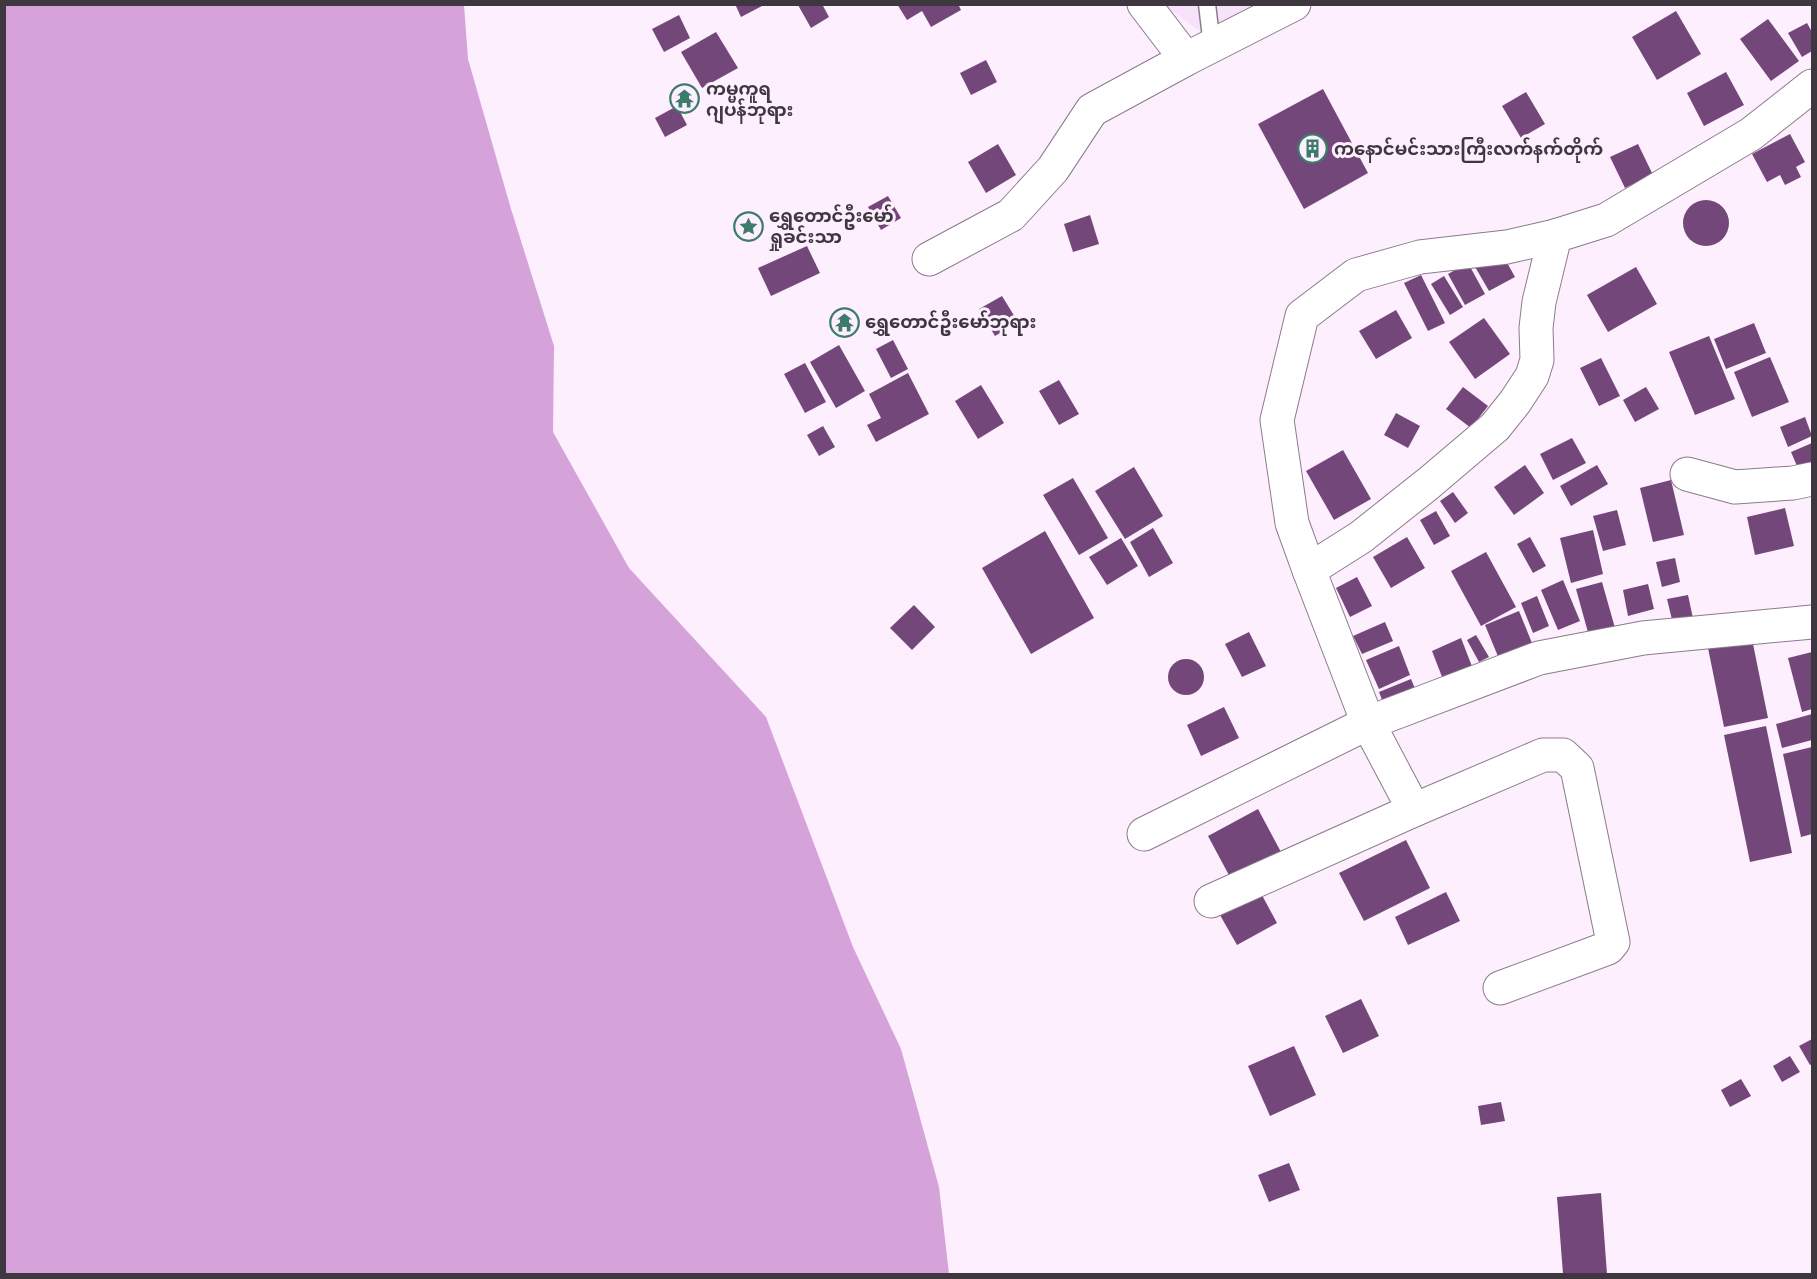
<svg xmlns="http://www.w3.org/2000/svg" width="1817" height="1279" font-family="'Alegreya Sans','Noto Sans Myanmar',sans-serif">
<rect width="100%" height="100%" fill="#fdeffe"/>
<polygon fill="#f8e1fb" points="1164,5 1260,5 1205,35"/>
<polygon fill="#d5a2da" points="5,4 464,5 468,59 511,209 554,346 553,432 629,568 766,717 853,947 901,1049 939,1187 949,1274 5,1274"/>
<g fill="#74477a">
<polygon points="735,4 761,4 762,6 741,17"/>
<polygon points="799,4 822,4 829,17 811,28 798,5"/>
<polygon points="897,4 958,4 961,10 931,27 922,11 907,20"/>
<polygon points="1676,11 1701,54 1657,80 1632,37"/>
<polygon points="679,15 690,38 664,52 652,29"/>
<polygon points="1768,19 1799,61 1771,81 1740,39"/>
<polygon points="1807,23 1812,32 1812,51 1802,57 1788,33"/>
<polygon points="716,32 738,68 702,88 681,52"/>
<polygon points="986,60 997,82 971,95 960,73"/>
<polygon points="1726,72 1744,105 1704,126 1687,93"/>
<polygon points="1323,89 1368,173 1304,209 1258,124"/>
<polygon points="1526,92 1545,124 1521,138 1502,106"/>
<polygon points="677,106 687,125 665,137 655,118"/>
<polygon points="1790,134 1805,162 1796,167 1801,177 1785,185 1780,175 1767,182 1752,154"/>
<polygon points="998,144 1016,175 986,193 968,162"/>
<polygon points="1638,144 1653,175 1625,188 1610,157"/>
<polygon points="888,196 901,218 881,230 868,207"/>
<circle cx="1706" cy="223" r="23"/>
<polygon points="1090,215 1099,244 1073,252 1064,224"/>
<polygon points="807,246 820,273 771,296 758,268"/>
<polygon points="1500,250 1515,277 1489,291 1474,265"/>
<polygon points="1468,263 1485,294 1465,305 1448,274"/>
<polygon points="1636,267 1657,304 1608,332 1587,295"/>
<polygon points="1421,275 1445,323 1428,331 1404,283"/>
<polygon points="1444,276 1463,307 1450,315 1431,284"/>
<polygon points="1002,296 1018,322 995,336 979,309"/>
<polygon points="1396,310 1412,338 1376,359 1359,331"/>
<polygon points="1484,318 1510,354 1475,379 1449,342"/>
<polygon points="1754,323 1766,353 1726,369 1714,339"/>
<polygon points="1709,336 1735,399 1695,415 1669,352"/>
<polygon points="893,340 908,369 891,378 876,349"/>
<polygon points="839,345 865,391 836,408 810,362"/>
<polygon points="1770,357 1789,402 1752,417 1734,372"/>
<polygon points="1601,358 1620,396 1599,406 1580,368"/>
<polygon points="805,363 826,402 805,413 784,374"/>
<polygon points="908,373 929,414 876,442 867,425 881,418 869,394"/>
<polygon points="1059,380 1079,414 1059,425 1039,391"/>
<polygon points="981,385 1004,423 978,439 955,401"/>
<polygon points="1463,387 1488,406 1471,428 1446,409"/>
<polygon points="1646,387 1659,409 1635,422 1623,400"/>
<polygon points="1396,413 1420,426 1408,448 1384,435"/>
<polygon points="1805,417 1812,436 1788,447 1780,427"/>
<polygon points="823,426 835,447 819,456 807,435"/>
<polygon points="1572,438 1586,463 1553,480 1540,454"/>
<polygon points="1812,443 1812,468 1800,473 1791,452"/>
<polygon points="1343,450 1371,499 1334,520 1306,471"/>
<polygon points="1525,465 1544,493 1514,515 1494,487"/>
<polygon points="1597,465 1608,484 1571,506 1560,486"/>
<polygon points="1134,467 1163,516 1125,539 1095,491"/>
<polygon points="1073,478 1108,538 1079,555 1043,495"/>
<polygon points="1671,480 1684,535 1653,542 1640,488"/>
<polygon points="1453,492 1468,513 1455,523 1440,501"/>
<polygon points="1785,508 1794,546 1755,555 1747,517"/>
<polygon points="1617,510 1626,545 1603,551 1593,516"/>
<polygon points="1436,511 1450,536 1434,545 1420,520"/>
<polygon points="1153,528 1173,563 1149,577 1130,542"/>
<polygon points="1593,530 1603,574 1571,583 1560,538"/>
<polygon points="1045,531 1094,618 1031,654 982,568"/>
<polygon points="1407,537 1425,568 1391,588 1373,557"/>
<polygon points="1530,537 1546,566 1533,573 1517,544"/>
<polygon points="1121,538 1138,566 1107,585 1089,557"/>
<polygon points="1486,552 1516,607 1481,626 1451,571"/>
<polygon points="1675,558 1680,582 1662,587 1656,562"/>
<polygon points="1357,577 1372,606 1350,617 1336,588"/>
<polygon points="1563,580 1580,621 1558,630 1541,590"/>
<polygon points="1602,582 1615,628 1589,636 1576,589"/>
<polygon points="1648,584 1654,609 1628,616 1623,590"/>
<polygon points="1688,595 1694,623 1674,628 1667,599"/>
<polygon points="1537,596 1549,626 1533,633 1521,603"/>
<polygon points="914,605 935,627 912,650 890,628"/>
<polygon points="1519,611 1536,653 1502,666 1485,625"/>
<polygon points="1385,622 1393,641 1362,654 1353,636"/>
<polygon points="1249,632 1266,666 1242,677 1225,644"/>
<polygon points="1476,635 1489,657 1479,662 1467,640"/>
<polygon points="1461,638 1473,669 1444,682 1432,651"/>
<polygon points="1752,639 1768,718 1724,727 1708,648"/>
<polygon points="1399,646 1410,675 1379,689 1366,660"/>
<polygon points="1812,652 1812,709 1802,712 1788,658"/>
<circle cx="1186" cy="677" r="18"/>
<polygon points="1411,679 1416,691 1384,705 1379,692"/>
<polygon points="1224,707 1239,738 1201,756 1187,725"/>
<polygon points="1812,714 1812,740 1782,748 1776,724"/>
<polygon points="1766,726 1792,853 1750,862 1724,735"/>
<polygon points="1812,747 1812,834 1801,837 1783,754"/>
<polygon points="1258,809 1281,852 1231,879 1208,836"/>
<polygon points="1406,840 1430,888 1364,921 1339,873"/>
<polygon points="1257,886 1277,923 1237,945 1216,908"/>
<polygon points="1446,892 1460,921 1408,945 1395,917"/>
<polygon points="1361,999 1379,1036 1343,1053 1325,1016"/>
<polygon points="1812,1039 1812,1064 1810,1065 1799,1046"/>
<polygon points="1294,1046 1316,1095 1270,1116 1248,1066"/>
<polygon points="1790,1056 1800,1072 1782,1082 1773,1066"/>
<polygon points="1741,1079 1751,1096 1730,1107 1721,1090"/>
<polygon points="1501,1102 1505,1121 1481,1125 1478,1106"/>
<polygon points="1289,1163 1300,1190 1269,1202 1258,1175"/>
<polygon points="1601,1193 1607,1274 1563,1274 1557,1197"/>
</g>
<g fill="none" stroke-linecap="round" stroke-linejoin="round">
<defs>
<polyline id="service" points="1207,4 1212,46"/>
<g id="minor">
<polyline points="1144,4 1186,59"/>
<polyline points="929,259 1011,215 1053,169 1092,110 1186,59 1294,4"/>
<polyline points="1687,474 1735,487 1793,483 1812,479"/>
<polyline points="1309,570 1361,537 1429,483 1495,427 1515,402 1532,376 1537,360 1536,328 1539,302 1555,236"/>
<polyline points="1414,810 1368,723 1539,658 1643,638 1812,622"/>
<polyline points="1144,834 1368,723 1309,570 1292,523 1277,420 1302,316 1356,275 1420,257 1507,247 1555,236 1606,220 1751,134 1812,86"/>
<polyline points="1211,901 1414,810 1543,755 1563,755 1577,768 1613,942 1608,948 1500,988"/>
</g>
</defs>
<use href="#service" stroke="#8a7b8c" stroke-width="19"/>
<use href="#minor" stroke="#8a7b8c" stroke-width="35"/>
<use href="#service" stroke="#fff" stroke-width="16"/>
<use href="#minor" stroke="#fff" stroke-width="33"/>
</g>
<defs>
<symbol id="temple-ring" viewBox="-11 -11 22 22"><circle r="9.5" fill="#fdeffe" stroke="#3c7c6a" stroke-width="1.5"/><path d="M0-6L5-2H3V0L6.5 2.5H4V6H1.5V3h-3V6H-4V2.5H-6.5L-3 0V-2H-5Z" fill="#3c7c6a"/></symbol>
<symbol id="building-ring" viewBox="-11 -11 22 22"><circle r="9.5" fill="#fdeffe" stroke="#3c7c6a" stroke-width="1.5"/><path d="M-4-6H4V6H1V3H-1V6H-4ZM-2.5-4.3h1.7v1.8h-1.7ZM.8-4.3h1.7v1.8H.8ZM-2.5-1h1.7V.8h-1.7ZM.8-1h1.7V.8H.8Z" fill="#3c7c6a"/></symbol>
<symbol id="sight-ring" viewBox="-11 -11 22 22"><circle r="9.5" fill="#fdeffe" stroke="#3c7c6a" stroke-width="1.5"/><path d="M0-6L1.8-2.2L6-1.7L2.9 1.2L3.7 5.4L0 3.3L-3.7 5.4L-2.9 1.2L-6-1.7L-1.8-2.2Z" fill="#3c7c6a"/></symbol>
</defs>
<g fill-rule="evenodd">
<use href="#temple-ring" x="668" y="82" width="33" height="33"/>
<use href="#building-ring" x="1296" y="132" width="33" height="33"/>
<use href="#sight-ring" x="732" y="210" width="33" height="33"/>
<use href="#temple-ring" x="828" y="306" width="33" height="33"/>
</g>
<g text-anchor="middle" stroke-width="6" stroke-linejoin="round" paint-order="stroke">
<g font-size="18" font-weight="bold" fill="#3e373f" stroke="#fdeffe" text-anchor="start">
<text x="706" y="95">ကမ္မကူရ<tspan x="706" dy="21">ဂျပန်ဘုရား</tspan></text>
<text x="1334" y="155">ကနောင်မင်းသားကြီးလက်နက်တိုက်</text>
<text x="769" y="222">ရွှေတောင်ဦးမော်<tspan x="769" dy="21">ရှုခင်းသာ</tspan></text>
<text x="865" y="328">ရွှေတောင်ဦးမော်ဘုရား</text>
</g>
</g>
<rect width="1817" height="1279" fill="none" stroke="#3e373f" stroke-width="12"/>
</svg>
